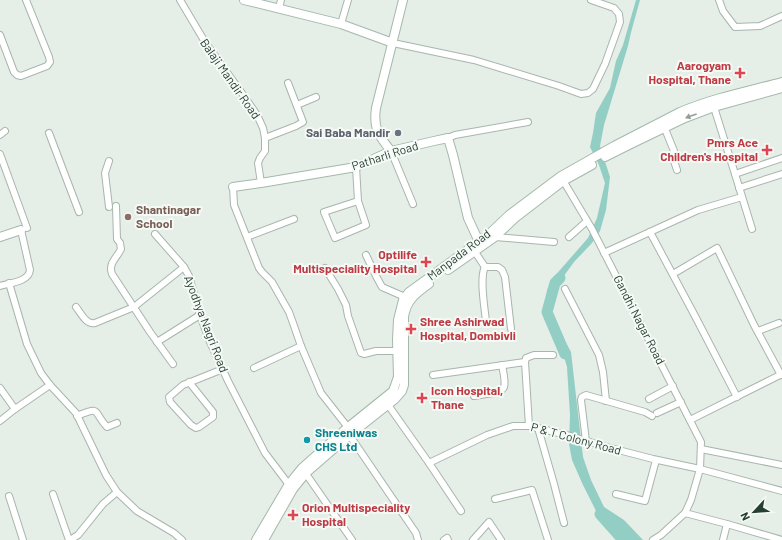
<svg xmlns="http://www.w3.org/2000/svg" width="782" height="540" font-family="Barlow,sans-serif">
<rect width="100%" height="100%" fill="#e5eee7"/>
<path fill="#92cec4" d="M 636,0 L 640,0 C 636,15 631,30 628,46 L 604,125 L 600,146 L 610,177 L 606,210 L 600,231 L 592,243 L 574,262 L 553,291 L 550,301 L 551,312 L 556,325 L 571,352 L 583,457 L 591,480 L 604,507 L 624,520 L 643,540 L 627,540 L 597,513 L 583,485 L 572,460 L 569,444 L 570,415 L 567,367 L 559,339 L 547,317 L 546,302 L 547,290 L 553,278 L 588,238 L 597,218 L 605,183 L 599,165 L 590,147 L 593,133 L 596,113 L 610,88 L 616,61 L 623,45 Z"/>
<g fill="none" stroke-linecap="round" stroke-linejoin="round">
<g stroke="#92cec4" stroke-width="11">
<polyline points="560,278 555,283 547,312 565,354"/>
<polyline points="600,514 623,540"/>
</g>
<defs>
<g id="street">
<polyline points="180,0 205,42 244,96 257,115 263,128 265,138 265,151 260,158 258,163 261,183"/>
<polyline points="719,0 723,11 735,27 760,26 782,16"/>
<polyline points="279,8 281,0"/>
<polyline points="341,24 348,0"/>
<polyline points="0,35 14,72 17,75 21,76 47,66 50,62 49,57 26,0"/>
<polyline points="393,43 474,60 559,86 581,94 588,93 593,89 605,64 620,22 619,14 614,8 591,0"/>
<polyline points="713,104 735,174 782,158"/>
<polyline points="297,105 316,97"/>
<polyline points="663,124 674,151 672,155 677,170"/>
<polyline points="49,133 79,212"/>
<polyline points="0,135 5,131"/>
<polyline points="265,138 296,126 303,122 288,83"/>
<polyline points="448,138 455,135 528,122"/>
<polyline points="391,151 413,204"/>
<polyline points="0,154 27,228"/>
<polyline points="109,161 105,173 109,207"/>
<polyline points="356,167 358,201 366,225 335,238 324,212 358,201"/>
<polyline points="735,174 752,229"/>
<polyline points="561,177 592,229 701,442 700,469 691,500 685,513 661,535 653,540"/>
<polyline points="233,187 234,205 259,268 262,272 272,282 289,312 293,323 301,346 321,393 350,430"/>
<polyline points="739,188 782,174"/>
<path d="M 116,206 L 117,239 L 120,243 L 121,249 C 117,258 108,263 112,274 L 150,332 L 173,364"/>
<polyline points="650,232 695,316 737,397"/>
<polyline points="155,234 184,267 189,276 200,315 210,342 228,381 265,453 290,486"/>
<polyline points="247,237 294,219"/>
<polyline points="495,237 554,242"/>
<polyline points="569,237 587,221"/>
<polyline points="475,252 485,267 498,267 502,270 505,277 511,329"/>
<polyline points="604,253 698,210 742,197"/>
<polyline points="366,255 376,276 382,287 405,297"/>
<path d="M 485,267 C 479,278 485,309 486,322"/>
<polyline points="325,268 338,289 346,305 348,316 361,353 364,354 376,351 400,351"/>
<polyline points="673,274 717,248 754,325 781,375"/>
<polyline points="9,283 27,344 41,373 50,385 76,413 106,475 117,492 137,511 174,533 182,540"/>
<path d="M 0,286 C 9,283 29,282 30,270 L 21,230"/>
<polyline points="565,289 599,355 603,372 606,401"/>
<path d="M 76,307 C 81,313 86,325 95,323 L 134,307 L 184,267"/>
<polyline points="758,331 779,323"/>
<polyline points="157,342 200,315"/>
<polyline points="525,362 526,358 534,355 553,355"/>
<polyline points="254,368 301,346"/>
<polyline points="433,375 525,362 529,426"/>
<polyline points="189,382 213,412 213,417 199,427 196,428 191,425 170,402 169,397 183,385 223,369"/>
<polyline points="0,388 15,409"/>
<path d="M 474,396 L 499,392 C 501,390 503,390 504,387 C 506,382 503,371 502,365"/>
<polyline points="649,399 673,386"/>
<polyline points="386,402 429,463 487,435 513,426 529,426 567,435 603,446 653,459 700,469 782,491"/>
<polyline points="657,413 681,402"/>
<path d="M 77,416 C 102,406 92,411 107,427 L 117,423"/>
<polyline points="690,420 782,374"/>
<polyline points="0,421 15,409 50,385"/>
<polyline points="538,428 554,484 564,523"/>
<polyline points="348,433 416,533 418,540"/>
<polyline points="586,441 581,400 582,397 586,395 645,412 652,416"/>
<polyline points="701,449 782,465"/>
<polyline points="429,463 461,511"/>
<polyline points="304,471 352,540"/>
<polyline points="53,494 69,540"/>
<polyline points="616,494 645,501 656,460"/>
<polyline points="9,496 23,540"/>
<polyline points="495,499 532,490 548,540"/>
<polyline points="685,513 727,524 723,540"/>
<polyline points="727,524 782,540"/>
<polyline points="70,540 78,535 103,504 117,492"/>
<polyline points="444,540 447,538 448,540"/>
<polyline points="473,540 489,522 501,540"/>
</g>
<g id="secondary">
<polyline points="244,0 341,24 393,43"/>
<path d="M 391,151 C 379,136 373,129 376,108 L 403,0"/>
<polyline points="605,157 631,144 685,118 714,107 782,88"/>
<polyline points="233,187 261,183 356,167 391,151 434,141 448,138 453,155 468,218 481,246"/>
<polyline points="0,237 21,230"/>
<polyline points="448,270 495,237 515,218 563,181 592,165"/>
<path d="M 256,540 L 289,484 L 302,468 L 347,428 L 393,391 L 398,377 L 397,340 L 398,320 L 403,300 L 409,292 L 488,235 L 509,215 L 561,176 L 614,146 L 680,112 C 713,98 748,91 782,82"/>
<path d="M 264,540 L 293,489 L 306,473 L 352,433 L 395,399 L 402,391 L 404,385 L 404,317 C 406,301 416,293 429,284"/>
</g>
</defs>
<use href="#street" stroke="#a8b6ac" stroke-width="8"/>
<use href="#secondary" stroke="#a4b9ab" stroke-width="10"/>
<use href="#street" stroke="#fff" stroke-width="6"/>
<use href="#secondary" stroke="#fff" stroke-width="8"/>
</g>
<defs><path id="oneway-solid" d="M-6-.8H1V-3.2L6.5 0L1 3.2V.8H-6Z"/></defs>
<use fill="#929f98" href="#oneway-solid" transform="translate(691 116) rotate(160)"/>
<g fill="#e0444e" stroke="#f6faf7" stroke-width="1.5">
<path d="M738 67h4v4h4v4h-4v4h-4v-4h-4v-4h4z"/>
<path d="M765 144h4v4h4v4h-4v4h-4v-4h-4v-4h4z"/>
<path d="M424 256h4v4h4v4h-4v4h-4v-4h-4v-4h4z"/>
<path d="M409 323h4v4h4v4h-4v4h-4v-4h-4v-4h4z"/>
<path d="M420 392h4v4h4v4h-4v4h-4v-4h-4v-4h4z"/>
<path d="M291 509h4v4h4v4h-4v4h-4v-4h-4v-4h4z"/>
</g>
<circle fill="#6b7280" stroke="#f6faf7" stroke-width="1.5" cx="398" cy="133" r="4"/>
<circle fill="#8d6e63" stroke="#f6faf7" stroke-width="1.5" cx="128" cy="217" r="4"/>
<circle fill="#0f9aa8" stroke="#f6faf7" stroke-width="1.5" cx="307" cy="440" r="4"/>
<g text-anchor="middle" stroke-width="4" stroke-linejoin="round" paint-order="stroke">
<g font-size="12" font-weight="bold" fill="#be3a42" stroke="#f6faf7" text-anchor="end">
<text x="731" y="70">Aarogyam<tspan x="731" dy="14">Hospital, Thane</tspan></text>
<text x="758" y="147">Pmrs Ace<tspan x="758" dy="14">Children's Hospital</tspan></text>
<text x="417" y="259">Optilife<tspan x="417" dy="14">Multispeciality Hospital</tspan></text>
<text x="420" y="326" text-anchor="start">Shree Ashirwad<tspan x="420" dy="14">Hospital, Dombivli</tspan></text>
<text x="431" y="395" text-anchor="start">Icon Hospital,<tspan x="431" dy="14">Thane</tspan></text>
<text x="302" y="512" text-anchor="start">Orion Multispeciality<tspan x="302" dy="14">Hospital</tspan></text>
</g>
<g font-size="12" fill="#253f30" stroke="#f6faf7">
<text transform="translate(230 79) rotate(55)" y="4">Balaji Mandir Road</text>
<text transform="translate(385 156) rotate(-18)" y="4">Patharli Road</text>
<text transform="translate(459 255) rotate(-37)" y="4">Manpada Road</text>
<text transform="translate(639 320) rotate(63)" y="4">Gandhi Nagar Road</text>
<text transform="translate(206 324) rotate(69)" y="4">Ayodhya Nagri Road</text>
<text transform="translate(576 439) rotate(15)" y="4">P &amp; T Colony Road</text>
</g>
<g font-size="12" font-weight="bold" fill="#5b616d" stroke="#f6faf7" text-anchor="end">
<text x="390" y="137">Sai Baba Mandir</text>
</g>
<g font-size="12" font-weight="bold" fill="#785e54" stroke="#f6faf7" text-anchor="start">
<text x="136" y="214">Shantinagar<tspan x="136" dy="14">School</tspan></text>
</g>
<g font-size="12" font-weight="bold" fill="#0d838f" stroke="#f6faf7" text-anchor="start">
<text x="315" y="437">Shreeniwas<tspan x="315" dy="14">CHS Ltd</tspan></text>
</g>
</g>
<g transform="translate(754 512) rotate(244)" stroke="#f6faf7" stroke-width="3" paint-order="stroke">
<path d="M0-3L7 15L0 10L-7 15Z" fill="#253f30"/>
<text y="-6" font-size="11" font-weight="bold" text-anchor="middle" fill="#253f30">N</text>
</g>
</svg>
